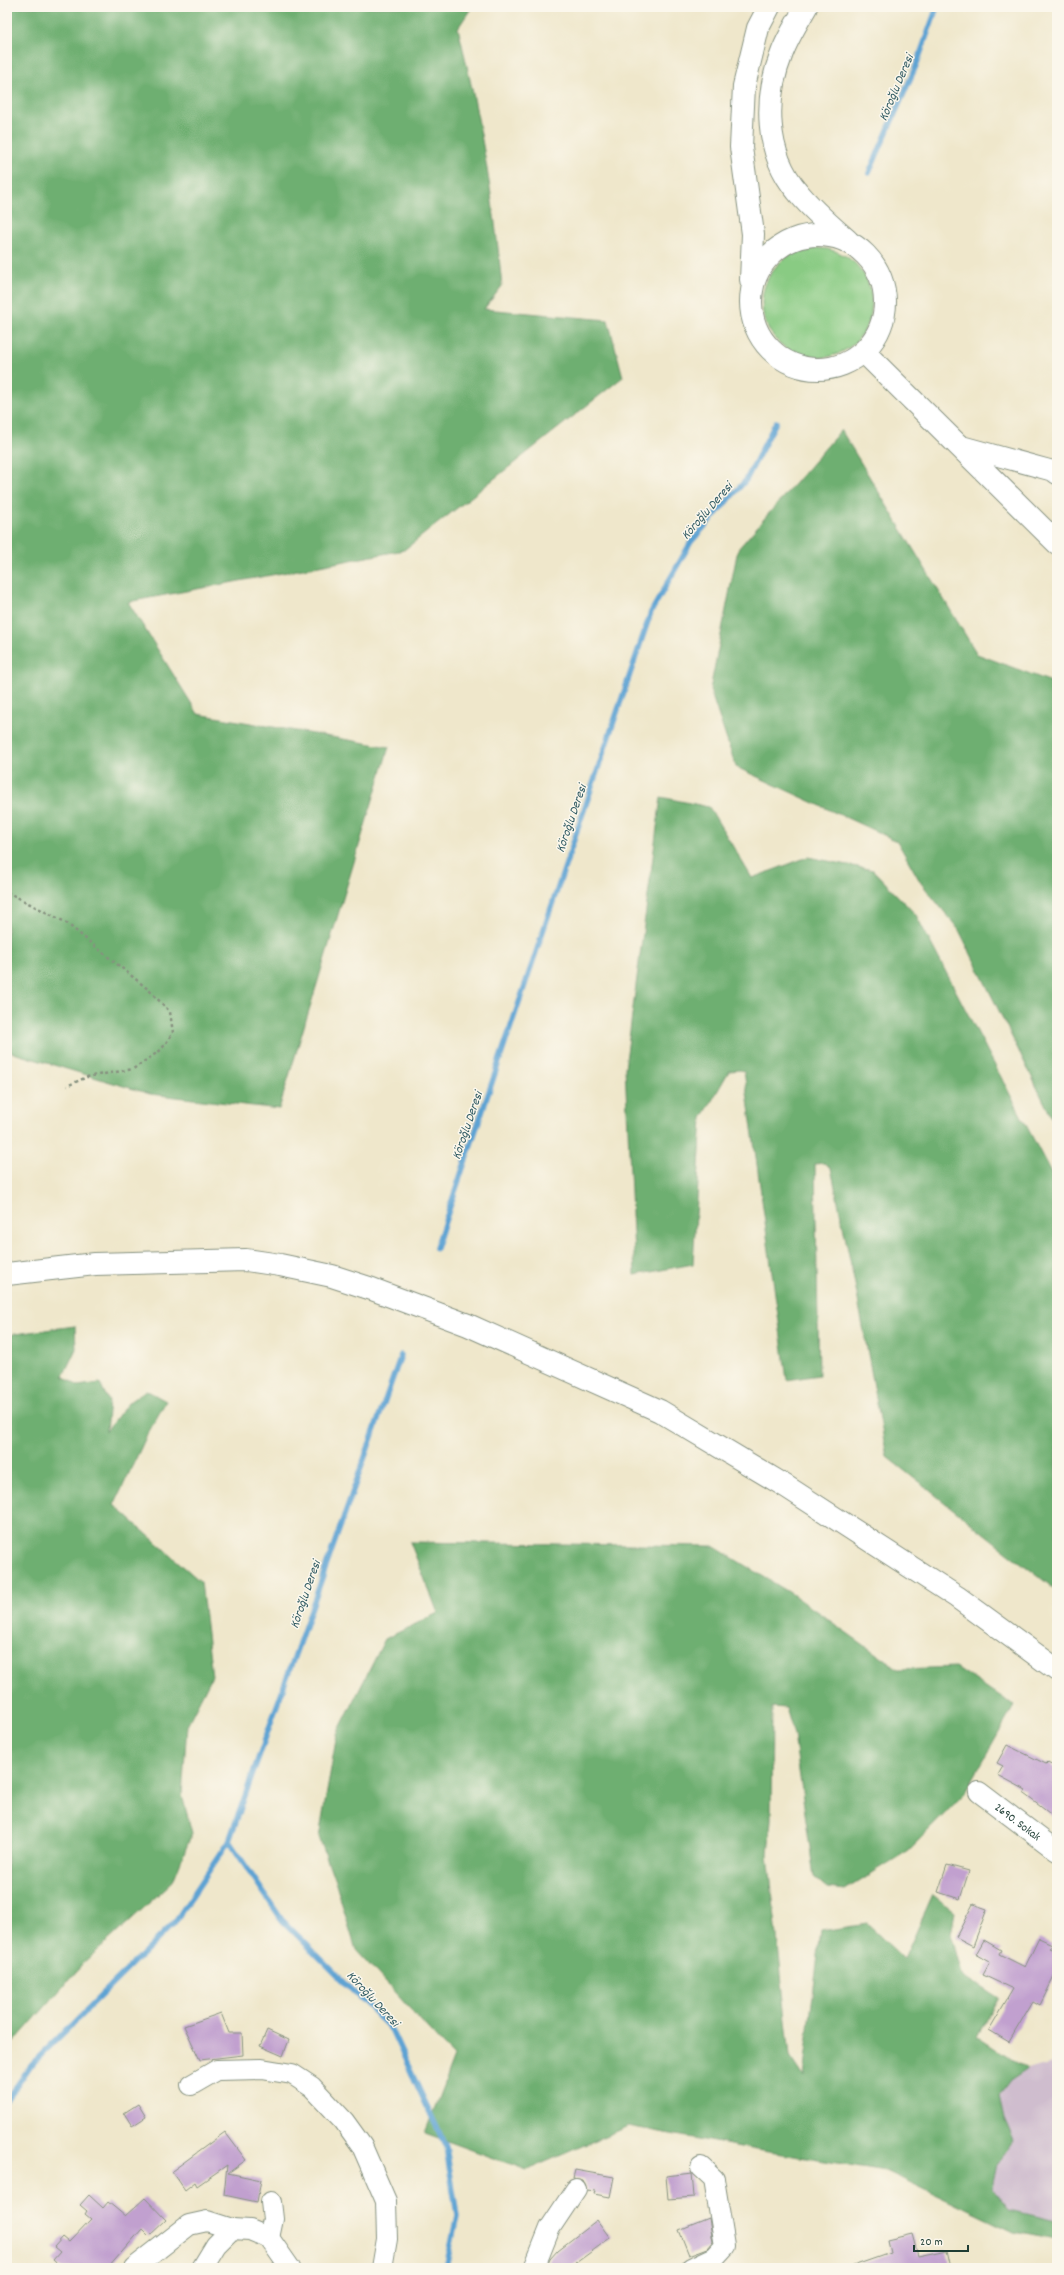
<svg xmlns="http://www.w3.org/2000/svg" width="1064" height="2275" font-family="Dekko,sans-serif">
<rect width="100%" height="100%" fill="#fbf7ec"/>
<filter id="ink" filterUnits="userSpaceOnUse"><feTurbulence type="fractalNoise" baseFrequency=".025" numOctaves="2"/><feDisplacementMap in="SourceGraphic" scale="8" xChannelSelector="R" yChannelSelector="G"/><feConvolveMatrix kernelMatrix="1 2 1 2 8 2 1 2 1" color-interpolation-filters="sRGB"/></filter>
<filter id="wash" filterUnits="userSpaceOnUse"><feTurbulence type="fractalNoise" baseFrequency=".012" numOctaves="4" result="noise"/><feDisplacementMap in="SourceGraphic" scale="16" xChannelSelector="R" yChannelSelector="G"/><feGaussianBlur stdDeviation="0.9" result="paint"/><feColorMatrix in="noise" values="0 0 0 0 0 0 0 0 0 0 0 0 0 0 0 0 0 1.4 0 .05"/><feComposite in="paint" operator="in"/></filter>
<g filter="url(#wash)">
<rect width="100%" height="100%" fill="#efe7cb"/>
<polygon fill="#cfbdce" points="1057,2061 1057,2223 1009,2210 992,2188 997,2164 1014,2142 1004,2119 999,2097 1010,2082 1028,2070"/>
<circle fill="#89cb83" stroke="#54845c" cx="817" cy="303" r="55"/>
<g fill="#6eaf71" stroke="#467652">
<path d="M 7,7 L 472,7 L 458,28 C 479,112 494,199 502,286 L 484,309 L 608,320 L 623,377 L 404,550 L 128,602 L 198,714 L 389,747 L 279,1109 L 150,1094 L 7,1051 Z"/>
<polygon points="841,430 977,654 1057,684 1057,1128 959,930 921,883 897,841 736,767 710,690 738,549"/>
<polygon points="661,797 709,807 752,878 808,857 873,870 916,915 1057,1184 1057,1591 887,1457 856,1289 831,1168 824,1163 815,1164 819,1375 787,1380 744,1071 740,1070 729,1071 702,1118 693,1264 635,1275 625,1068"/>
<polygon points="75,1326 76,1349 63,1376 78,1386 100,1383 109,1402 106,1431 129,1402 146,1390 166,1401 147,1435 114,1505 201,1582 212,1676 187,1725 182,1795 192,1833 173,1881 83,1964 7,2050 7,1335"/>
<polygon points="410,1542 713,1546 792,1594 898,1669 956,1667 1014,1706 965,1793 909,1850 845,1890 827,1888 814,1877 794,1735 786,1708 772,1707 771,1820 768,1854 790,2056 803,2076 821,1931 867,1924 904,1959 933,1895 955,1912 951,1934 962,1974 999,1998 976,2036 1028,2070 1010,2082 999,2097 1004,2119 1014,2142 997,2164 992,2188 1009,2210 1056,2221 1057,2240 1014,2232 886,2171 757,2150 628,2126 527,2170 425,2133 454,2057 356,1950 335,1881 319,1837 337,1734 385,1639 438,1613"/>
</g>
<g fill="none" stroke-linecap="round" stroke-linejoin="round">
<g stroke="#5da3d3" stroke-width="5.5">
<polyline points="869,173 916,66 937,7"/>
<polyline points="436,1248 651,612 691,542 746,480 776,422"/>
<polyline points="229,1841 282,1920 391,2029 446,2147 457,2215 446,2268"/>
<polyline points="7,2100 31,2065 174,1923 229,1841 401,1355"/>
</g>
</g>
<g id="blocks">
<g fill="#c1a0cf">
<polygon points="1007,1745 1046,1764 1048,1762 1057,1768 1057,1819 1024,1794 1026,1790 998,1775 1003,1766 997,1763"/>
<polygon points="947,1865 969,1871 960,1899 938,1892"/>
<polygon points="973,1904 987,1909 973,1946 956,1937"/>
<polygon points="1039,1938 1052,1944 1050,1948 1057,1951 1057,1971 1040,2005 1033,2001 1009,2042 989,2030 1013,1989 983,1975 990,1962 976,1954 984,1940 1001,1950 999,1954 1025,1967"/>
<polygon points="221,2013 229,2033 242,2033 243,2055 200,2060 184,2026"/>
<polygon points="267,2030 289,2040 283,2056 260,2046"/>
<polygon points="138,2104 146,2117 132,2126 124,2113"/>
<polygon points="225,2132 246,2160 228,2173 261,2180 257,2202 224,2195 227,2165 197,2186 195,2182 185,2190 172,2171"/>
<polygon points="575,2170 614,2177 610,2197 594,2194 595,2191 587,2190 583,2180 573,2178"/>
<polygon points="692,2173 694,2197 668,2199 666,2176"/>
<polygon points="89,2195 103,2208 108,2202 125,2216 145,2198 166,2220 149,2236 142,2229 108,2268 62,2268 53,2260 60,2252 54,2247 63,2237 69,2242 91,2219 85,2214 87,2211 80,2205"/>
<polygon points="709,2218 713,2242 708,2248 689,2255 679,2230"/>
<polygon points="597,2220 610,2238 569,2268 546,2268 550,2259 558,2250"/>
<polygon points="912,2234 918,2256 947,2250 951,2268 853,2268 853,2266 890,2253 887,2240"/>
</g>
</g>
</g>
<g filter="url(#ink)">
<use href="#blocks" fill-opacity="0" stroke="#879280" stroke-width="1"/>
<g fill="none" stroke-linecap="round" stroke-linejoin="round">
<defs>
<g id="street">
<polyline points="958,445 1053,471 1057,474"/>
<path id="s1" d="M 979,1792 L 1057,1851"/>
<polyline points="191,2085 217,2070 262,2069 292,2074 312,2087 344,2121 362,2146 386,2201 387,2239 382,2268"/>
<polyline points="269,2238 290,2268"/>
<polyline points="134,2268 189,2225 207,2221 232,2229"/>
<polyline points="202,2268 216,2245 232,2229 250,2230 269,2238 273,2219 271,2202"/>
<polyline points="534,2268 550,2228 576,2189"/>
<polyline points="692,2268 715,2257 725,2246 714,2179 701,2167"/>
</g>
<g id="secondary">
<path d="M 806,7 C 798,21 788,37 782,53 C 764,98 765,153 797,191 C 811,209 830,225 847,240"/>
<circle cx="818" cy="302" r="67"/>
<polyline points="751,280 753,234 741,147 744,86 758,28 769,7"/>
<polyline points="864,352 1057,543"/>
<polyline points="7,1274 95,1264 246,1260 280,1265 332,1276 372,1289 468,1325 660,1411 787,1487 957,1597 1057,1670"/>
</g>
</defs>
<use href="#street" stroke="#879280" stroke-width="22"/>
<use href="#secondary" stroke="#879280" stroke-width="24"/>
<polyline stroke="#879280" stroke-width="2.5" stroke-dasharray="3 3" stroke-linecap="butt" points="7,892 65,922 149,990 170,1012 173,1033 161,1050 133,1069 87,1077 67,1086"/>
<use href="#street" stroke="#fff" stroke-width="20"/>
<use href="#secondary" stroke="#fff" stroke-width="22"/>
</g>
</g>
<g text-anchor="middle" stroke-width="3" stroke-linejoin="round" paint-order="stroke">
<g font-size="12" fill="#1f3d34" stroke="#fbf7ec">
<text dy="4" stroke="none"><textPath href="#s1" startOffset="49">2690. Sokak</textPath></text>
</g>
<g font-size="13" font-style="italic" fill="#325c64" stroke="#fbf7ec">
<text transform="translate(895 87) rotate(-67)" y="5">Köroğlu Deresi</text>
<text transform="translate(706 510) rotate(-49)" y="5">Köroğlu Deresi</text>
<text transform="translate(570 818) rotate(-71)" y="5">Köroğlu Deresi</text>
<text transform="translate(466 1125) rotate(-71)" y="5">Köroğlu Deresi</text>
<text transform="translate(304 1594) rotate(-71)" y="5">Köroğlu Deresi</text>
<text transform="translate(374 1998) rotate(47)" y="5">Köroğlu Deresi</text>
</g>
</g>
<rect width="1064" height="2275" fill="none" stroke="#fbf7ec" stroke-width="24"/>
<path d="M914 2245v6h54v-6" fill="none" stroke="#1f3d34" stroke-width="2"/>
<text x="920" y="2245" font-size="12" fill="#1f3d34" stroke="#fbf7ec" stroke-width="3" paint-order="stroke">20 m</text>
</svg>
